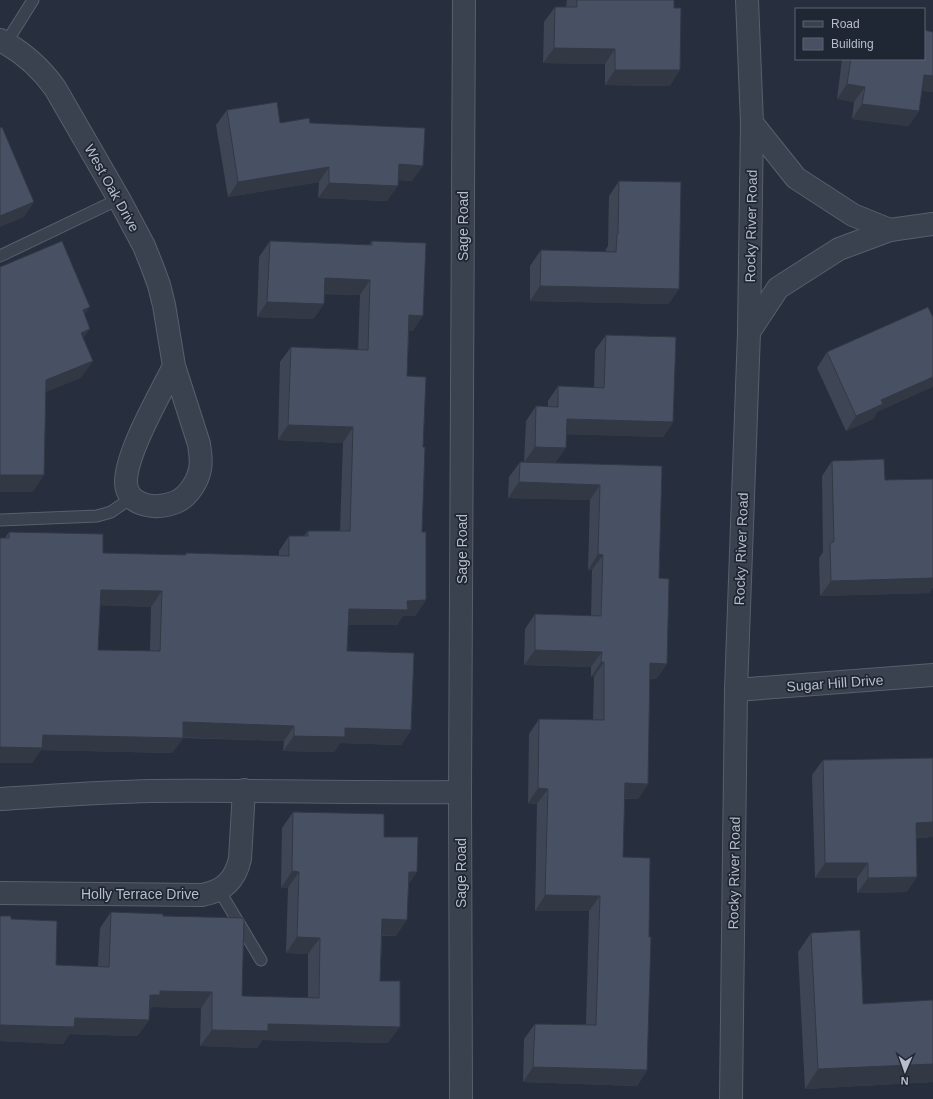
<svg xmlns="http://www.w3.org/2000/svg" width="933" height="1099" font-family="Arial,sans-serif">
<rect width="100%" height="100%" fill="#272f3f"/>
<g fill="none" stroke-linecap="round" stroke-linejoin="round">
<defs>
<g id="service">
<polyline points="6,43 33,0"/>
<polyline points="0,256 119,199"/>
<polyline points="0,520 97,516 111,512 131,498"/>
<polyline points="219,890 261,960"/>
</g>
<g id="minor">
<path d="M 0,40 C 23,52 40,67 55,88 L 119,199 L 144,246 L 152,266 L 159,285 L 164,305 L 174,366 L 199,444 C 200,452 202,461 200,469 C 198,481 188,497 176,502 C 157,510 127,507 126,483 C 125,454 161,393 174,366"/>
<polyline points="752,123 796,178 853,215 890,230"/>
<polyline points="749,332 778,288 839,249 890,230 933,224"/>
<polyline points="736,690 933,675"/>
<path d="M 0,799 C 50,796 101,792 151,791 C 254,790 357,793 460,792"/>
<path d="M 0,893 L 202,895 C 224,891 235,880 240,859 L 244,790"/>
<polyline points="731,1099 736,690 749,332 752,123 747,0"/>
</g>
<polyline id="tertiary" points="461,1099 460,792 464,0"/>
</defs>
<use href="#service" stroke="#585f6d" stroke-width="13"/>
<use href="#minor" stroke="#585f6d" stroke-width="24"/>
<use href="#tertiary" stroke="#585f6d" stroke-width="24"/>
<use href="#service" stroke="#3a414f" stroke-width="11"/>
<use href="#minor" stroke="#3a414f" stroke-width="22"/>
<use href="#tertiary" stroke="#3a414f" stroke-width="22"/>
</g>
<g fill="#3e4655" fill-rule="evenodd">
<polygon points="567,0 674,0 670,86 605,85 605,64 543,63 544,22 555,7 566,7"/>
<polygon points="842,59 924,59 933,92 922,91 919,111 908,126 852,119 854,102 837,99"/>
<polygon points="227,110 280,123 310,123 412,181 398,180 387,201 318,198 319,182 228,197 216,125"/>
<polygon points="619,181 679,289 668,304 530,301 530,266 541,250 606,252 606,249 608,246 609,196"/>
<path d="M 270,241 L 369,245 L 372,241 L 413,331 L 409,331 L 407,376 L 423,447 L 422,532 L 426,600 L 415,616 L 403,616 L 397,625 L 348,625 L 347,651 L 411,730 L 401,745 L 340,743 L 334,752 L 283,751 L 284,741 L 183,738 L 172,753 L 41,750 L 32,763 L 0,763 L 0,538 L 5,538 L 9,532 L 103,553 L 185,555 L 186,553 L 279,556 L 279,551 L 289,536 L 304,536 L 308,531 L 340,531 L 343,443 L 278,440 L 280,362 L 291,347 L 358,349 L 360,295 L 324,294 L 324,304 L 313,319 L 257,317 L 259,257 ZM 100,605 L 151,607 L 150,651 L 98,650 Z"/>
<polygon points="606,335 673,422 663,437 566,434 555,463 662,466 659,578 667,664 656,679 650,679 648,784 638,799 624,799 623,857 647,1070 637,1086 523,1082 524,1039 535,1024 586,1025 589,911 535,911 537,804 528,803 529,734 539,719 593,720 594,677 591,677 591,667 524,665 525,629 535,614 591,616 592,570 588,570 590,500 508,498 509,477 520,462 524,462 526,421 536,406 548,406 548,401 558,386 594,388 595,350"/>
<polygon points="827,352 877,412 873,419 846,431 817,368"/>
<polygon points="832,461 885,480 933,479 933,587 929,593 820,596 819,558 823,552 822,476"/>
<polygon points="933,758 933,837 916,838 907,892 857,893 857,878 815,878 812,775 823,760"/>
<polygon points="293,812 384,837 409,883 396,936 382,936 380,981 388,1043 262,1040 257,1048 200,1046 201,1008 152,1007 149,1011 149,1020 137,1036 69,1034 63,1044 0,1041 0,916 11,919 56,965 98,967 100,928 111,912 163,916 242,996 308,998 308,954 286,953 288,888 281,888 282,828"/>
<polygon points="811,933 863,1004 933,1000 933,1082 805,1089 798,952"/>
</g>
<g fill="#323945">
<polygon points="554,48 615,49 605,64 543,63"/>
<polygon points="615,70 680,70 670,86 605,85"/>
<polygon points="924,75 933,76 933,92 913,90"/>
<polygon points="847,84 865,87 854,102 837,99"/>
<polygon points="862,104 919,111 908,126 852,119"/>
<polygon points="399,164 423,166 412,181 388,179"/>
<polygon points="329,167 319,182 228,197 238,182"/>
<polygon points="329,183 398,186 387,201 318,198"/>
<polygon points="34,202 24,217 0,227 0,216"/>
<polygon points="325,278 370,280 360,295 314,293"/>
<polygon points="540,286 679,289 668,304 530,301"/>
<polygon points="267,302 324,304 313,319 257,317"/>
<polygon points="90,307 78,324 83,310"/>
<polygon points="409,315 423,316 413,331 399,331"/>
<polygon points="90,329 78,345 81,333"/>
<polygon points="93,361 81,378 34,397 46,380"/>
<polygon points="933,377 933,387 877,412 873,419 846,431 856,416 881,400"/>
<polygon points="567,419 673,422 663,437 556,434"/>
<polygon points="288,425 353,427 343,443 278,440"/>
<polygon points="535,447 566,448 555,463 524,462"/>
<polygon points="0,475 44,475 33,492 0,492"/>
<polygon points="519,482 600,485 590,500 508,498"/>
<polygon points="598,554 603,555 592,570 588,570"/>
<polygon points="933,578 933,587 929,593 820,596 831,581"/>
<polygon points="101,590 162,591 151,607 90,605"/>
<polygon points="426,600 415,616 403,616 397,625 338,625 349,609 407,601"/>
<polygon points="535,650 602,652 591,667 524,665"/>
<polygon points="601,662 604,662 594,677 591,677"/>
<polygon points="650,663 667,664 656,679 640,678"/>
<polygon points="183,722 294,726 284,741 173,737"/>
<polygon points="345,728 411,730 401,745 340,743 334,752 283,751 294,736"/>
<polygon points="43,735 183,738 172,753 41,750 32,763 0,763 0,747"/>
<polygon points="625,783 648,784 638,799 614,798"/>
<polygon points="538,788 548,789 537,804 528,803"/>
<polygon points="933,822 933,837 905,838 916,823"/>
<polygon points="825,863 868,863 857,878 815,878"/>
<polygon points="292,871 299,872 288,888 281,888"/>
<polygon points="409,872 417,872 406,888"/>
<polygon points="917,877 907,892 857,893 868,878"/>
<polygon points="545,895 600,896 589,911 535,911"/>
<polygon points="382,919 407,920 396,936 371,935"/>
<polygon points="297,937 320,938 308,954 286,953"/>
<polygon points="160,991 212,992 201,1008 152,1007 149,1011 150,995"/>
<polygon points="75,1018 149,1020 137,1036 70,1034 63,1044 0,1041 0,1025"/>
<polygon points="268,1024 400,1027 388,1043 262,1040 257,1048 200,1046 212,1030"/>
<polygon points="933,1064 933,1082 805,1089 818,1069"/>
<polygon points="533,1067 647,1070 637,1086 523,1082"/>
</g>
<g fill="#485163" stroke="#323945" fill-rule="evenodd">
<polygon points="577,0 674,0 674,8 681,8 680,70 615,70 615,49 554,48 555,7 577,7"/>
<polygon points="924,30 933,32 933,76 924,75 919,111 862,104 865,87 847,84 851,59 924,59"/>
<polygon points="277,102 280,123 309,118 310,123 425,128 423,166 399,164 398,186 329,183 329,167 238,182 227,110"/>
<polygon points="2,127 34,202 0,216 0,128"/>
<polygon points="619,181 681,182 679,289 540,286 541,250 616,252 617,234 618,234"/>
<polygon points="62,241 90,307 83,310 90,329 81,333 93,361 46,380 44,475 0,475 0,267"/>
<path d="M 270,241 L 372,245 L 372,241 L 426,243 L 423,316 L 409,315 L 407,376 L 426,377 L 423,447 L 425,447 L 422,532 L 426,532 L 426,600 L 407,601 L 408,610 L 349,609 L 347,651 L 414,653 L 411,730 L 345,728 L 345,737 L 294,736 L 294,726 L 183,722 L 183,738 L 43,735 L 42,748 L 0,747 L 0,538 L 9,538 L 9,532 L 103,534 L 103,553 L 186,555 L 186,553 L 289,556 L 289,536 L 308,536 L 308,531 L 350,531 L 353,427 L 288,425 L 291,347 L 368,350 L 370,280 L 325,278 L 324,304 L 267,302 ZM 101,590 L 162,591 L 160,651 L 98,650 Z"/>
<polygon points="928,307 933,317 933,377 881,400 883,404 856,416 827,352"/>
<polygon points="606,335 676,337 673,422 567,419 566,448 535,447 536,406 558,407 558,386 604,388"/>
<polygon points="884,459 885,480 933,479 933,578 831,581 830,543 834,542 832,461"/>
<polygon points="520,462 662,466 659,578 669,579 667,664 650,663 648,784 625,783 623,857 650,858 649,937 651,937 647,1070 533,1067 535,1024 596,1025 600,896 545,895 548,789 538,788 539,719 604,720 604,662 601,662 602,652 535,650 535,614 601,616 603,555 598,554 600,485 519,482"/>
<polygon points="933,758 933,822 916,823 917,877 868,878 868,863 825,863 823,760"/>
<polygon points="293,812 384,814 384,837 418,837 417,872 409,872 407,920 382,919 380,981 400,981 400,1027 268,1024 268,1031 212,1030 212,992 160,991 160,995 150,995 149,1020 75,1018 74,1027 0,1025 0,916 11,916 11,919 57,921 56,965 109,967 111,912 163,914 163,916 244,918 242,996 319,998 320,938 297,937 299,872 292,871"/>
<polygon points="860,930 863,1004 933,1000 933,1064 818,1069 811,933"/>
</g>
<g text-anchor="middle" stroke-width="3.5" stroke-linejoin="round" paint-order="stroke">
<g font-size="14" fill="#b7bdca" stroke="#1f2634">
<text transform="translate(112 188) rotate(61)" y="5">West Oak Drive</text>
<text transform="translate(463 226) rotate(-90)" y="5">Sage Road</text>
<text transform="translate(751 226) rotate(-89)" y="5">Rocky River Road</text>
<text transform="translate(462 549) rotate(-90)" y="5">Sage Road</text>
<text transform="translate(741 549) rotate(-88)" y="5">Rocky River Road</text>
<text transform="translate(835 683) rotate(-4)" y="5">Sugar Hill Drive</text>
<text transform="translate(461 873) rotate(-90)" y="5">Sage Road</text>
<text transform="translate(734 873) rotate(-89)" y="5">Rocky River Road</text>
<text x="140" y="899">Holly Terrace Drive</text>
</g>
</g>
<rect x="795" y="8" width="130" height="52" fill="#1f2634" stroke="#5c6270"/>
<rect x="803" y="21" width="20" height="6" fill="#3a414f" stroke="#5c6270"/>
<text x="831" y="28" font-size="12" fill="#b7bdca">Road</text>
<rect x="803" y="38" width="20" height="12" fill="#485163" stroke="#5c6270"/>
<text x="831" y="48" font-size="12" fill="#b7bdca">Building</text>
<g transform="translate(905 1071) rotate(182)" stroke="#1f2634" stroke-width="3" paint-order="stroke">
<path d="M0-3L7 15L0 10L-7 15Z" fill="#b7bdca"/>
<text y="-6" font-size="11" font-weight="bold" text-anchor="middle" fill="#b7bdca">N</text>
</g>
</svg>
